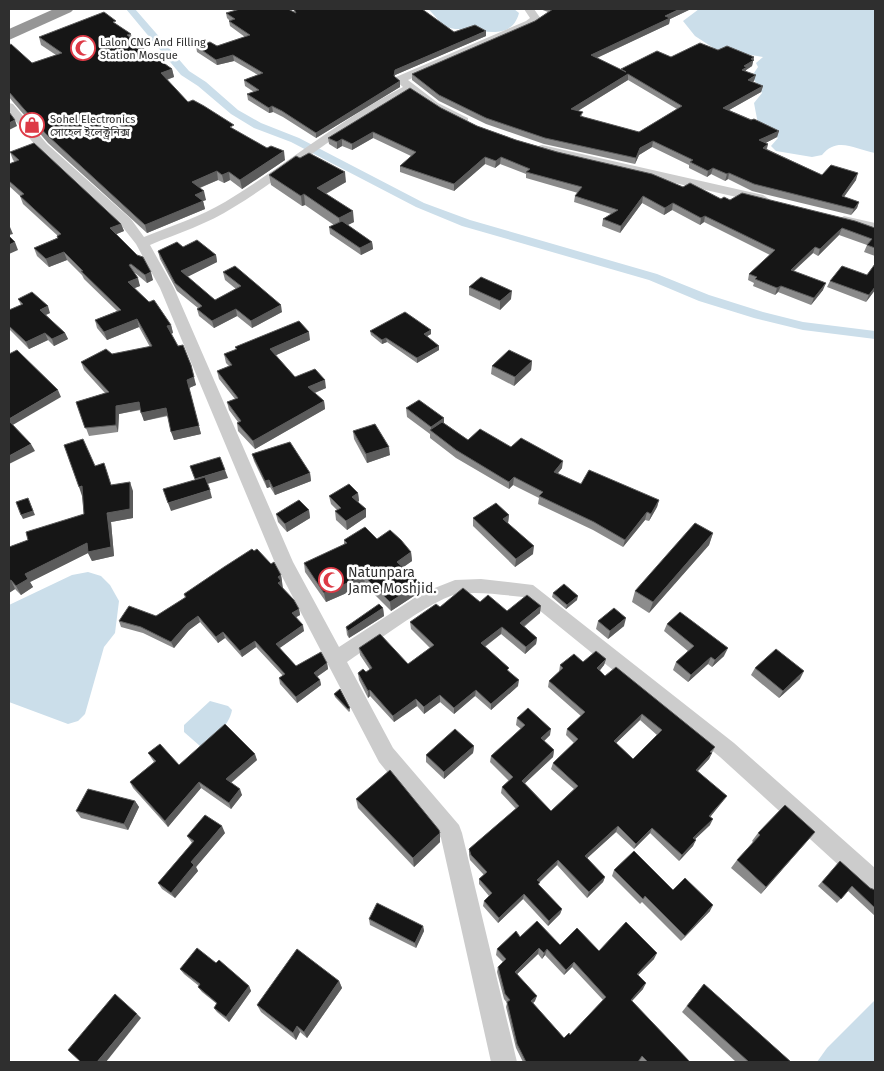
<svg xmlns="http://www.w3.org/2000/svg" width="884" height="1071" font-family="'Fira Sans','Noto Sans Bengali',sans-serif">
<rect width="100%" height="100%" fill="#fff"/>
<g fill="#cbdeea">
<path d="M 428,9 L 514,9 L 519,13 C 512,39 488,31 469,30 C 460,29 453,30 445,26 C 439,22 434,14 428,9 Z"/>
<path d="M 699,9 L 875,9 L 875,153 C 855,149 837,136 822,155 L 812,157 L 776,151 L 771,146 L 778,138 L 758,124 L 754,103 L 762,93 L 752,76 L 758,67 L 756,63 L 763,57 L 715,49 L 695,36 L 683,21 Z"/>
<polygon points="88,572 101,576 110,585 119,601 115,633 104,647 85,714 78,721 68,724 9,702 9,605 72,575"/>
<path d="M 210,701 L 228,706 L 232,710 C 229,726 215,736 204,746 L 200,746 L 184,732 L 184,725 Z"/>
<polygon points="875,1000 875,1062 817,1062 827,1048"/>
</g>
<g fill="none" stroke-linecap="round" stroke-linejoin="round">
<polygon fill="#cbdeea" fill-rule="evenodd" points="126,9 135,9 189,71 206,82 238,110 261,123 299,138 424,203 470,220 657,274 709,295 763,312 803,322 875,331 875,339 803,330 754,318 699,301 649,280 462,226 416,207 291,142 254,128 231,114 198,86 181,75"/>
<g fill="#ccc" fill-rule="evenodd">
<path d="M 524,9 L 534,9 L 541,19 L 534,25 L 408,80 L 438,103 L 468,118 L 468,122 C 453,126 422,101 410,92 C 347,124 294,170 234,207 C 208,224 178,233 150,245 L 174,288 L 293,562 L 339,647 L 422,593 L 455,580 L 481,579 L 533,585 L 734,743 L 875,868 L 875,894 L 867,891 L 720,757 L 523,597 C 502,595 479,591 458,594 C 433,598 371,646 347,662 L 393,748 L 459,825 L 462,833 L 517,1062 L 491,1062 L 441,838 L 379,762 L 275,563 L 160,288 L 136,244 L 121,225 L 39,150 L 9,113 L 9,103 L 13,104 L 47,144 L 131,219 L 144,237 C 171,226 200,217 225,202 C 286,165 340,119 403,87 L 396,81 L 396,77 L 526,21 L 530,18 Z"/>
<polygon points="542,145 763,195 769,199 763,203 538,152 538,146"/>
<polygon points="844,216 875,223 875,231 839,223 838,220"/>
</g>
<polygon fill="#969696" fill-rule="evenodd" points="54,9 74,9 71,12 9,40 9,29"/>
</g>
<g fill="#8a8a8a" fill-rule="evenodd">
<polygon points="293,9 422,9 454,32 486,36 395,75 395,77 400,87 316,138 283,117 273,112 269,113 248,100 247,94 254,92 245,86 244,80 258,75 234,61 217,65 197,52 196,46 217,46 245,37 230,26 229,21 230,21 227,18 226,13 295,13"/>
<path d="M 540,9 L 691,9 L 670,19 L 669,24 L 597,58 L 621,70 L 671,57 L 718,50 L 754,57 L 752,66 L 746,70 L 746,71 L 754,81 L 753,82 L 763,86 L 761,92 L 729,110 L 779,131 L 777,137 L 765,143 L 768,144 L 767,149 L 822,175 L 856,180 L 844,197 L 859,202 L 857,208 L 851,215 L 752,191 L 728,179 L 725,181 L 711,174 L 707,177 L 689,168 L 689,165 L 652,147 L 639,155 L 635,164 L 544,144 L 486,124 L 439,101 L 412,80 L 412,74 L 535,21 L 548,12 ZM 628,80 L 677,109 L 639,132 L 583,117 L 578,111 Z"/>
<polygon points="117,25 131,34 132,39 140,46 172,69 174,77 167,80 188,102 285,160 242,189 230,180 224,183 218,180 200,188 206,200 203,201 205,209 147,233 48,143 13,102 9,97 9,45 32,63 56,55 41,45 39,37"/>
<polygon points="441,108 477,126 516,140 683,187 721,199 875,228 875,256 864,252 867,245 839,235 818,256 813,253 794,271 823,290 811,305 778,292 775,295 753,286 754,283 748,280 749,274 770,255 704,222 700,225 672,210 664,215 642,203 620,233 602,226 603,219 611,214 574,202 575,196 578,193 526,178 526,174 500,164 495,168 485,164 454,191 400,172 400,166 411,156 373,138 352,150 342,146 337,149 329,144 328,138"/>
<polygon points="10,152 121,224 124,231 116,234 153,280 147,283 134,272 140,286 134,288 171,325 173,333 171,334 196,385 189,388 201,434 174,440 168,416 144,421 141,410 119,414 118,432 89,436 76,402 105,393 84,370 81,362 112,354 150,347 139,327 107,340 97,328 95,320 117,311 84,279 82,275 67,260 49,267 37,256 34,248 57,238 57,236 58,236 23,204 20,196 9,186 9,164 15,162 13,160"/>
<polygon points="269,175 346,182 326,194 354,222 347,225 372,242 373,249 361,255 330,234 329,227 334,225 305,205 302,206 271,185"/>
<polygon points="183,247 216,255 217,262 187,277 215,300 236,289 225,280 223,272 282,312 252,328 237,316 214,328 199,316 197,309 198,308 177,291 160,259 158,251"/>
<polygon points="875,264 875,290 866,302 827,287 830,281 867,275"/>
<polygon points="469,287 511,299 500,310 469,295"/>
<polygon points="18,299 50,313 46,315 65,333 68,339 54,346 48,340 29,349 9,329 9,310 21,305"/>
<polygon points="370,331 431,334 427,336 439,350 417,363 387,342 382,344 371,335"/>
<polygon points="310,340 276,355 295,377 326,388 315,393 324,401 325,409 255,449 238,431 237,423 238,422 229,410 227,402 235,399 219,379 217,371 229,366 226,363 224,354 236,350 235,347"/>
<polygon points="532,361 531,370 514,386 491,374 492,366"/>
<polygon points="406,408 444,423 468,440 511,447 562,468 558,473 581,484 659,500 657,507 649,521 645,520 623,547 593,530 538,504 539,498 513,485 509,489 456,458 430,438 430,434 407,417"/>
<polygon points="353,431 390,455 367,463 354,439"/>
<polygon points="252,454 310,473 311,481 275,495 270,487 267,488 254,461"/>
<polygon points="95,466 107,472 111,485 133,491 133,518 111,522 114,556 92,561 88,553 30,582 33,587 21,595 15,589 9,593 9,547 28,540 84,514 82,496"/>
<polygon points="358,493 359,501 358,502 366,509 366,517 347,530 336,520 335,511 337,510 331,504 329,496"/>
<polygon points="309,510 310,518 287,532 278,522 276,514"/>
<polygon points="509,515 508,523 533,554 515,567 473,526 473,518"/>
<polygon points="713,533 709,545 649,613 632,602 635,591"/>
<polygon points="377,539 411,552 412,561 403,567 420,583 420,592 391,611 365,585 326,602 305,572 304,563 344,545 344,540"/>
<polygon points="281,575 282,581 282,588 299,609 300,615 296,617 304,631 279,648 296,666 327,663 328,669 317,677 320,680 321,685 297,703 280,684 279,678 283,676 256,647 242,657 225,638 218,643 200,622 189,630 174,648 143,633 121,627 119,621 156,616 185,598 184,594"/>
<polygon points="553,593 577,600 566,609 552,597"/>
<polygon points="480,602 507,611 540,613 524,627 537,638 536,644 525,654 501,634 485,647 509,671 518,686 491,710 475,696 454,714 440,702 424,714 417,706 394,722 370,696 368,698 359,680 358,673 366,672 370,670 360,655 359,648 408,664 430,648 411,629 410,622 440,607"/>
<polygon points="383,608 384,616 349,638 347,635 346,627"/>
<polygon points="598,621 624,626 608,639 596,629"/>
<polygon points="667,624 724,656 712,667 708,664 688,682 673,670 676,662 688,651 664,631"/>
<path d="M 606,659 L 604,665 L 600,670 L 605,676 L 715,747 L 709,759 L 698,771 L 723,801 L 710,817 L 710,825 L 695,839 L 693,846 L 679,861 L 650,833 L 634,849 L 616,832 L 587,858 L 605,877 L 603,882 L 587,898 L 557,865 L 540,882 L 539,885 L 562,909 L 560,914 L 548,926 L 523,899 L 498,923 L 483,906 L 484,901 L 489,896 L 479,884 L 479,879 L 484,875 L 470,860 L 469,855 L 469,849 L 516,809 L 501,793 L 502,787 L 509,781 L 490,762 L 491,756 L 521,729 L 516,725 L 517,718 L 550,735 L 544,741 L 554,750 L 553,757 L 525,783 L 551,811 L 574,789 L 551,769 L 553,763 L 574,743 L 566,735 L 567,729 L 581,716 L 548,687 L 549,681 L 559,672 L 560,665 ZM 640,720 L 657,735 L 633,759 L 616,743 Z"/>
<polygon points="755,668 800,679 779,698 751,675"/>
<polygon points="334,694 350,708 350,711 349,712 335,697"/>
<polygon points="474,746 473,753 444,779 426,762 426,755"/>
<polygon points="148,753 179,765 257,760 231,783 242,795 231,809 201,788 168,827 133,788 130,782 154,762"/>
<polygon points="356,799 440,842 414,867 358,808"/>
<polygon points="135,801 139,807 128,830 81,818 76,811"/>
<polygon points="225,833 196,867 198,871 175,898 162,889 158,883 192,843 187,836"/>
<polygon points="758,833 808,840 761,894 731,868 737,860 753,842 752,841"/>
<polygon points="840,861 870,888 875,890 875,916 848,891 837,903 818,886"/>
<polygon points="614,870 673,890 710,911 681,941 642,902 640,904 612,876"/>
<polygon points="369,919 423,926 424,931 416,948 370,925"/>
<path d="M 520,937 L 560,945 L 654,959 L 638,975 L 643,989 L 632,1001 L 690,1062 L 641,1062 L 639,1061 L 638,1062 L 523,1062 L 516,1048 L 506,1007 L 507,1003 L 504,999 L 497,972 L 498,967 L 503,962 L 496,955 L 497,949 ZM 538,954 L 542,959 L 545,955 L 564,975 L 572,967 L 603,1000 L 570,1035 L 564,1038 L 533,1003 L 535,1001 L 517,974 Z"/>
<polygon points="216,963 249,986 251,991 229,1022 217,1012 214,1008 217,1004 202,992 198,987 199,986 184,974 180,969"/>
<polygon points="339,981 342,988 307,1038 300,1032 296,1040 261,1012 257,1005"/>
<polygon points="704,984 791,1062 736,1062 682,1012"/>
</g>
<g fill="#5c5c5c">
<polygon points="680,9 691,9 670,19 669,24 590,61 591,55"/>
<polygon points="486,31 486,36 395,75 394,81 394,76 395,70"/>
<polygon points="233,55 234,61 217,65 216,60"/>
<polygon points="754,57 752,66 746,70 745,73 740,76 744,66 751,59"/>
<polygon points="172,69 174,77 162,81 161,73"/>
<polygon points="628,74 628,80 571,115 571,109"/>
<polygon points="756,75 754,81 746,86 748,80"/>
<polygon points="400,81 400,87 316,138 316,133"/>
<polygon points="763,86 761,92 722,114 723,108"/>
<polygon points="272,106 273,112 269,113 269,108"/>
<polygon points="15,120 17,126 9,130 9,123"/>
<polygon points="779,131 777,137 758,147 759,140"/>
<polygon points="373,132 373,138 352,150 352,144"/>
<polygon points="342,139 342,146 337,149 337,142"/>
<polygon points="653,141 652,147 639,155 635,164 636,158 640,148"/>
<polygon points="768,144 766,150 763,148"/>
<polygon points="284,151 285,160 242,189 240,180"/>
<polygon points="485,157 485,164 454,191 454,184"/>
<polygon points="501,157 500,164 495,168 496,161"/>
<polygon points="713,168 711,174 707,177 708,171"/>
<polygon points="217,171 218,180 194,190 192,182"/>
<polygon points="229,172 230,180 224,183 222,175"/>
<polygon points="345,172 346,182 318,198 317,188"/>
<polygon points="729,173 728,179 725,181 727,174"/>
<polygon points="858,173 856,180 840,202 842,196"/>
<polygon points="204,191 206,200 203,201 205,209 147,233 145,225 195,195"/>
<polygon points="304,194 305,205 302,206 301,196"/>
<polygon points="643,196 642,203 620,233 621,226"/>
<polygon points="859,202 857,208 851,215 854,209"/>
<polygon points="673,203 672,210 664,215 665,208"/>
<polygon points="353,211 354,222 340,229 339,218"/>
<polygon points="705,216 704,222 700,225 701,218"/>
<polygon points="121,224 124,231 112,236 110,228"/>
<polygon points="9,227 10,227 13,234 9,235"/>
<polygon points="842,228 839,235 818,256 820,249"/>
<polygon points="15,242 18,250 9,254 9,245"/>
<polygon points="372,242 373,249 361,255 360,248"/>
<polygon points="815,247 813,253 788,276 791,270"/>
<polygon points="64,252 67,260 49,267 46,259"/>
<polygon points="216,255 217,262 183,279 181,271"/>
<polygon points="151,272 153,280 147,283 145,275"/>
<polygon points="138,278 140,286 130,290 128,282"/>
<polygon points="826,283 823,290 811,305 814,298"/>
<polygon points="781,286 778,292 775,295 777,288"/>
<polygon points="875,287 875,290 866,302 869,295"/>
<polygon points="512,291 511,299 500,310 500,301"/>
<polygon points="281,305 282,312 252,328 251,321"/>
<polygon points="48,306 50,313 43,316 40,310"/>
<polygon points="236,309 237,316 214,328 212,321"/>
<polygon points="137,319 139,327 107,340 104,332"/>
<polygon points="171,325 173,333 169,334 167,326"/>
<polygon points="431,330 431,334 424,338 424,334"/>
<polygon points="309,332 310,340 272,357 270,349"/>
<polygon points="45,333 48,340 29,349 26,342"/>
<polygon points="65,333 68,339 54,346 52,339"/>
<polygon points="386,338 387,342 382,344 382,340"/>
<polygon points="439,346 439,350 417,363 417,358"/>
<polygon points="532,361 531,370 514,386 515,377"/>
<polygon points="191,365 196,385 189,388 201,434 174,440 171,432"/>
<polygon points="325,380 326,388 309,395 308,387"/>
<polygon points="58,390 61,397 11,426 9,422 9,419"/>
<polygon points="324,401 325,409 255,449 253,441"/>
<polygon points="139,402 142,409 119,414 118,432 116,425 116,406"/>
<polygon points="166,408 168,415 144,421 141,413"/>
<polygon points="444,418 444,426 431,431 431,427"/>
<polygon points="31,444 35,451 9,464 9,456"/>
<polygon points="389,447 390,455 367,463 366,454"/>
<polygon points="563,461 562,468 553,479 554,472"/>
<polygon points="225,470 228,478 197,487 195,479"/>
<polygon points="310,473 311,481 275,495 273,488"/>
<polygon points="514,477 513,485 509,489 509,482"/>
<polygon points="269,480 270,487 267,488 265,481"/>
<polygon points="130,482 133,491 133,518 111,522 114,556 92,561 88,553 30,582 33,587 21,595 16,586 25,574 87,543"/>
<polygon points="82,486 86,495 82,496 79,487"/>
<polygon points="210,490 212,498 171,511 168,503"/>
<polygon points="358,493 359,501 353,505 352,497"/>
<polygon points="28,498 35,515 23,519 21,515"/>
<polygon points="659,500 657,507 649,521 651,514"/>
<polygon points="366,509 366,517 347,530 346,521"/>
<polygon points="309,510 310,518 287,532 285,524"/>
<polygon points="647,512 645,520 623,547 625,540"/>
<polygon points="509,515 508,523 503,519"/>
<polygon points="713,533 709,545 649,613 653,602"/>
<polygon points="534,546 533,554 515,567 516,559"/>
<polygon points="411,552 412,561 398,571 397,562"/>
<polygon points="281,575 283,588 280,590 278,577"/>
<polygon points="364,576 365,585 326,602 324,593"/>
<polygon points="11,580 15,589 9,593 9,581"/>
<polygon points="420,583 420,592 391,611 390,602"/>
<polygon points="578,596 577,600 566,609 567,605"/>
<polygon points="541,606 540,613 519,630 520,623"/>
<polygon points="383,608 384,616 349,638 348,631"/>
<polygon points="299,609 300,615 293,619 292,613"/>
<polygon points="198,616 200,622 189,630 174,648 171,642 187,624"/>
<polygon points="626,618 624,626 608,639 610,631"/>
<polygon points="303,625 304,631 277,650 276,644"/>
<polygon points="502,627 501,634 480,650 481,643"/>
<polygon points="223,632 225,638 218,643 216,637"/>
<polygon points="537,638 536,644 525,654 526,647"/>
<polygon points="255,641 256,647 242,657 240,651"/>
<polygon points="728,648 724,656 712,667 715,660"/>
<polygon points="711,657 708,664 688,682 691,675"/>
<polygon points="606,659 604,665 596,675 597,668"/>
<polygon points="327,663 328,669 315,678 314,673"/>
<polygon points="804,671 800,679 779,698 783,691"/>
<polygon points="320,680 321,685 297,703 296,697"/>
<polygon points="519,680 518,686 491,710 491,704"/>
<polygon points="370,690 370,696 368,698 368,691"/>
<polygon points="476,690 475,696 454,714 454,708"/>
<polygon points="440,695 440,702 424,714 424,707"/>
<polygon points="416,699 417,706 394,722 393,716"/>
<polygon points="642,714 640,720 612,747 614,741"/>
<polygon points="551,729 550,735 540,745 541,738"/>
<polygon points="474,746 473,753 444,779 444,772"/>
<polygon points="554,750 553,757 521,787 522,781"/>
<polygon points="712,753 709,759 693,776 696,770"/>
<polygon points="255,754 257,760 228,785 226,779"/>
<polygon points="199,782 201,788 168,827 165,821"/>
<polygon points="240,789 242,795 231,809 229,803"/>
<polygon points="727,796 723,801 706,822 709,816"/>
<polygon points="135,801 139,807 128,830 124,824"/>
<polygon points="713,819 710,825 690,844 693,838"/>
<polygon points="222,826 225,833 196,867 198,871 175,898 171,893 191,862"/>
<polygon points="618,826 616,832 583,862 585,856"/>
<polygon points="652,828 650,833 634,849 636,844"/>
<polygon points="815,832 808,840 761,894 766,887"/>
<polygon points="440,833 440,842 414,867 413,858"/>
<polygon points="696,840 693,846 679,861 682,855"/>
<polygon points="558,860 557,865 536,885 537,880"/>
<polygon points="605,877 603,882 587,898 589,892"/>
<polygon points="524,894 523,899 498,923 499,918"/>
<polygon points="713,905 710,911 681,941 685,936"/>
<polygon points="562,909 560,914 548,926 549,921"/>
<polygon points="423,926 424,931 416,948 415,943"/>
<polygon points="539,948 538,954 514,977 515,972"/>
<polygon points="547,949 545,955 542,959 544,953"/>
<polygon points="657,953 654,959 634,979 637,974"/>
<polygon points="574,962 572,967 564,975 566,970"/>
<polygon points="339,981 342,988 307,1038 304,1032"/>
<polygon points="646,983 643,989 628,1005 631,1000"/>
<polygon points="249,986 251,991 229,1022 226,1017"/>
<polygon points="537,996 535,1001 530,1006 531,1001"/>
<polygon points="137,1014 141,1018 106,1062 97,1062"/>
<polygon points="297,1026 300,1032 296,1040 293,1033"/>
</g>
<g fill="#161616" stroke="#5c5c5c" fill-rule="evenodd">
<polygon points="240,9 288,9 296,13 294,9 422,9 454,32 475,25 486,31 395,70 394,76 400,81 316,133 282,111 272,106 269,108 247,94 259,90 244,80 263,73 233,55 216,60 196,46 210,42 217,46 250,35 229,21 235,19 226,13"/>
<path d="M 553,9 L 680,9 L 665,16 L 670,18 L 591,55 L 626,72 L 621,69 L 657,51 L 671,57 L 700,43 L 718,50 L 727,46 L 754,57 L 751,59 L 754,60 L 744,66 L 747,67 L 742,70 L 756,75 L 748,80 L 763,86 L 723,108 L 751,120 L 754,119 L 779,131 L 759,140 L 768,144 L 763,148 L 822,175 L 831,165 L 858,173 L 842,196 L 859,202 L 854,209 L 754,184 L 729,173 L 727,174 L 713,168 L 708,171 L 690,162 L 693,160 L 653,141 L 640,148 L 636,158 L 545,138 L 486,118 L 439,95 L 412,74 L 535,21 ZM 628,74 L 682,106 L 639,132 L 580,116 L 583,112 L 571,109 Z"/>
<polygon points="104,12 116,21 113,22 131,34 127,35 139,44 137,44 172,69 161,73 188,102 193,100 204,106 234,125 230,127 267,148 271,146 284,151 240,180 229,172 222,175 217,171 192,182 204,191 195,195 203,201 145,225 46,134 9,92 9,45 11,44 32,63 62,53 39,37"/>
<polygon points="410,88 441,108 477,126 516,140 557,152 652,174 683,187 690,183 721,199 724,197 730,200 742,193 855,221 875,228 875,248 867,245 872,239 842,228 820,249 815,247 791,270 826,283 814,298 781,286 777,288 755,279 757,277 749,274 775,250 705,216 701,218 673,203 665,208 643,196 621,226 603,219 618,210 575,196 582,187 526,172 530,169 501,157 496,161 485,157 454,184 400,166 416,152 373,132 352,144 342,139 337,142 328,138"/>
<polygon points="9,112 15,120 9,123"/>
<polygon points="34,143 121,224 110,228 137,255 143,257 151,272 145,275 131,264 129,265 138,278 128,282 149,302 154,300 171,325 167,326 178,346 183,345 191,365 194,377 187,380 199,426 171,432 166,408 141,413 139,402 116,406 116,425 85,428 76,402 109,392 81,362 106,349 112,354 152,346 137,319 104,332 95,320 121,310 81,271 83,271 64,252 46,259 34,248 58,238 57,236 61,234 20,196 24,194 9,181 9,164 19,160 10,152"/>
<polygon points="309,153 345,172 317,188 353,211 339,218 304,194 301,196 269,175 296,156 300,158"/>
<polygon points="342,221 372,242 360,248 329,227"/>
<polygon points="9,236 15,242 9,245"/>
<polygon points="197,240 216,255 181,271 215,300 241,286 223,272 235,266 281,305 251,321 236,309 212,321 197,309 202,306 175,283 158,251 177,242 183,247"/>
<polygon points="875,264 875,287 869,295 830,281 842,266 867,275"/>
<polygon points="481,277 512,291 500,301 469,287"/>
<polygon points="32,292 48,306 40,310 65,333 52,339 45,333 26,342 9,326 9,310 23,304 18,299"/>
<polygon points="405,312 431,330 424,334 439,346 417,358 386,338 382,340 370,331"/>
<polygon points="299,321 309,332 270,349 295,377 315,369 325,380 308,387 324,401 253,441 237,423 241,421 227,402 238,398 217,371 232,365 224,354 237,349 235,347"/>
<polygon points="17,350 58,390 9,419 9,354"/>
<polygon points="509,350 532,361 515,377 492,366"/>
<polygon points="419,400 444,418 431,427 406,408"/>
<polygon points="9,421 31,444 9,456"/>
<polygon points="442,422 468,440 480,429 511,447 521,438 563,461 554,472 581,484 589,470 659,500 651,514 647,512 625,540 594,522 539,496 543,492 514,477 509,482 456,450 430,430"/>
<polygon points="375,424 389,447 366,454 353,431"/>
<polygon points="83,439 95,466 104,463 111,485 130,482 130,509 107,513 111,547 88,552 87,543 25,574 28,579 16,586 11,580 9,581 9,547 28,540 26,532 84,514 82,486 79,487 64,445"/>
<polygon points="290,442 310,473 273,488 269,480 265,481 252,454"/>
<polygon points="220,457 225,470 195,479 190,466"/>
<polygon points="205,477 210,490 168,503 163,489"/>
<polygon points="349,484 358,493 352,497 366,509 346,521 335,511 341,508 329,496"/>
<polygon points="28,498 33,511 21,515 16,502"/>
<polygon points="299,500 309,510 285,524 276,514"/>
<polygon points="496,503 509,515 503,519 534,546 516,559 473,518"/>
<polygon points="695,523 713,533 653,602 635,591"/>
<polygon points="365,527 377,539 390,530 401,540 411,552 397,562 420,583 390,602 364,576 324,593 304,563 347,543 344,540"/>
<polygon points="252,549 254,551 257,549 271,564 274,562 281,575 278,577 281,581 278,583 294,600 299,609 292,613 303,625 276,644 296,666 321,652 327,663 314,673 320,680 296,697 279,678 285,674 255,641 240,651 223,632 216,637 198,616 187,624 171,642 141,627 119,621 129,606 156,616 186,597 184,594 224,567"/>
<polygon points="564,584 578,596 567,605 553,593"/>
<polygon points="463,588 480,602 488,595 507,611 527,595 541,606 520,623 537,638 526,647 502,627 481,643 509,668 507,670 519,680 491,704 476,690 454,708 440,695 424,707 416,699 393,716 370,690 368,691 358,673 363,669 366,672 372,668 359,648 380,634 408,664 434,645 410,622 436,604 440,607"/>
<polygon points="379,604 383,608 348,631 346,627"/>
<polygon points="614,608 626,618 610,631 598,621"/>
<polygon points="680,612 728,648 715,660 711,657 691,675 676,662 694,646 667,624"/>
<polygon points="776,649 804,671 783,691 755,668"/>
<path d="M 596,651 L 606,659 L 597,668 L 605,676 L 616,667 L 715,747 L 710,752 L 712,753 L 696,770 L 727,796 L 709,816 L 713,819 L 693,838 L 696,840 L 682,855 L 652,828 L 636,844 L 618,826 L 585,856 L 605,877 L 589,892 L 558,860 L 537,880 L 540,882 L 538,884 L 562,909 L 549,921 L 524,894 L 499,918 L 484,901 L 492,893 L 479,879 L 487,872 L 471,855 L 469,849 L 519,806 L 502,787 L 513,777 L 491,756 L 525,725 L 517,718 L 528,708 L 551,729 L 541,738 L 554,750 L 522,781 L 551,811 L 578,786 L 553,763 L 578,739 L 567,729 L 585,712 L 549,681 L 563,668 L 560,665 L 574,654 L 583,662 ZM 642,714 L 662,730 L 633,759 L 614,741 Z"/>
<polygon points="340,689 350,708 348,709 334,694"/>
<polygon points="225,724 255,754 226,779 240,789 229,803 199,782 165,821 130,782 156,761 148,753 160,744 179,765"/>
<polygon points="455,729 474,746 444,772 426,755"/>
<polygon points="390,770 439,830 440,833 413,858 356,799"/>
<polygon points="88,789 135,801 124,824 76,811"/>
<polygon points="785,805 815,832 766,887 737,860 760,835 758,833"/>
<polygon points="205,815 222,826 191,862 194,865 171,893 158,883 194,841 187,836"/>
<polygon points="634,851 673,890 685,878 713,905 685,936 645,896 643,899 614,870"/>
<polygon points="840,861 870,888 875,890 875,908 852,886 841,899 822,882"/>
<polygon points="377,903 423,926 415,943 369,919"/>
<path d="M 537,921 L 560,945 L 577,928 L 599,951 L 626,922 L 657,953 L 637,974 L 646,983 L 631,1000 L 690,1062 L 648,1062 L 642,1056 L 638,1062 L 526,1062 L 517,1044 L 507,1002 L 510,1000 L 505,994 L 498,967 L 506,959 L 497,949 L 516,931 L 520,937 ZM 539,948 L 544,953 L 547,949 L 566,970 L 574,962 L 606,997 L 570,1035 L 569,1033 L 564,1038 L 531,1001 L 537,996 L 515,972 Z"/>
<polygon points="197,948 216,963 219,960 249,986 226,1017 214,1008 217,1003 198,987 200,984 180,969"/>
<polygon points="297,949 339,981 304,1032 297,1026 293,1033 257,1005"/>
<polygon points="704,984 791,1062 749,1062 687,1006"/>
<polygon points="115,994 137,1014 97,1062 81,1062 68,1050"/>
</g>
<defs>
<symbol id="mosque-ring" viewBox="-11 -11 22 22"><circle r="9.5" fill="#fff" stroke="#dd3a46" stroke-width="1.5"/><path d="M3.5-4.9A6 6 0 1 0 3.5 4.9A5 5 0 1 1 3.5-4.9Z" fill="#dd3a46"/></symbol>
<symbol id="shop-ring" viewBox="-11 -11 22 22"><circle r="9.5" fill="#fff" stroke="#dd3a46" stroke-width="1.5"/><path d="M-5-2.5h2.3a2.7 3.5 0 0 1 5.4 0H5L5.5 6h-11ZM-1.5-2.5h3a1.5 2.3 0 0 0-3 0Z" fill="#dd3a46"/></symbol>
</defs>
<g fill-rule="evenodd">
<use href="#mosque-ring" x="69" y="34" width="28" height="28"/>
<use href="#shop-ring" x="18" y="111" width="28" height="28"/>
<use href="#mosque-ring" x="317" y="566" width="28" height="28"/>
</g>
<g text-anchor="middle" stroke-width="5" stroke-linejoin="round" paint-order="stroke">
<g font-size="11" fill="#2f2f2f" stroke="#fff" text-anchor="start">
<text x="100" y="46">Lalon CNG And Filling<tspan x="100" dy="13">Station Mosque</tspan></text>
<text x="50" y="123">Sohel Electronics<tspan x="50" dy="13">সোহেল ইলেক্ট্রনিক্স</tspan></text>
</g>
<g font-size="14" fill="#2f2f2f" stroke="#fff" text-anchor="start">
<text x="348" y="577">Natunpara<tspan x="348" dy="16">Jame Moshjid.</tspan></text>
</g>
</g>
<rect width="884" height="1071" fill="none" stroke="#2f2f2f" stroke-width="20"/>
</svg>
